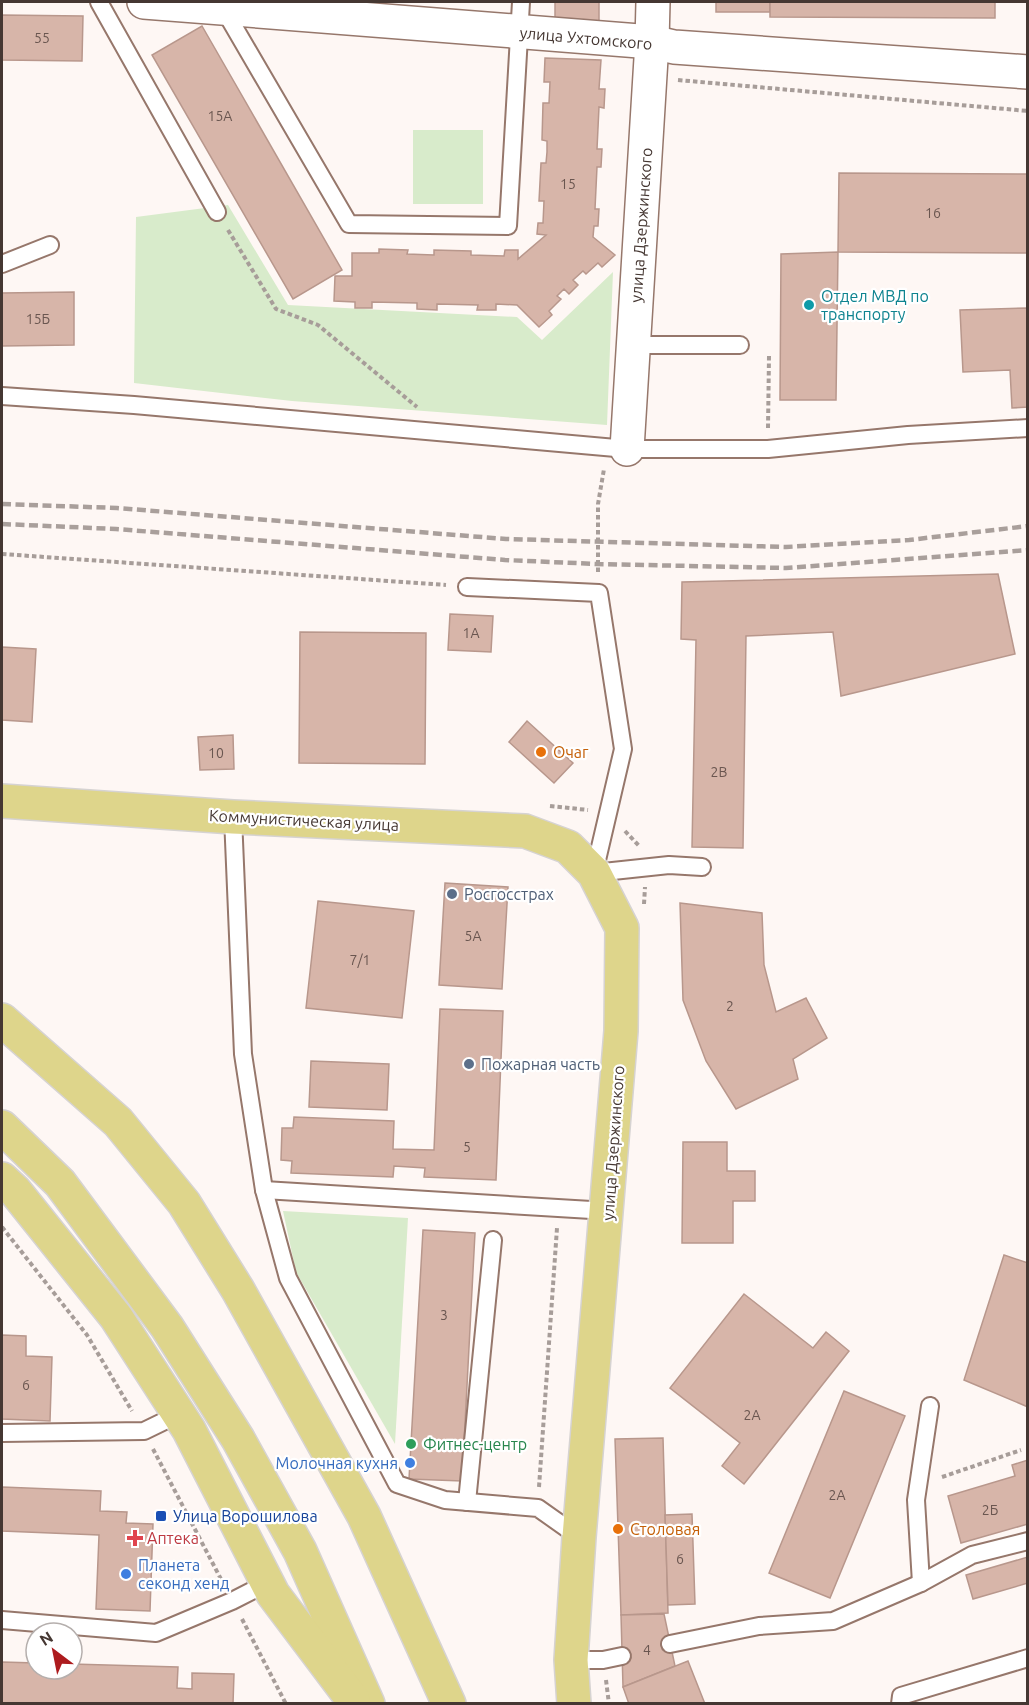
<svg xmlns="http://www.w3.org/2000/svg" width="1029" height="1705" font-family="Ubuntu,sans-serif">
<rect width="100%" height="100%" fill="#fef7f4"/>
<g fill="#d8ebcb">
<rect x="413" y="130" width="70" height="74"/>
<polygon points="228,205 288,305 517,317 542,340 613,272 607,425 292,401 134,383 136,217"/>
<polygon points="283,1211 408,1218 395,1444 296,1272"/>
</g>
<g fill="#d7b5a9" stroke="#b8978c" stroke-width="1.5">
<rect x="555" y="2" width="44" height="23"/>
<rect x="716" y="2" width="54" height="10"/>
<polygon points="770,2 995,2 995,18 770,17"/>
<polygon points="2,15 83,16 82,61 2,60"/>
<polygon points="202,26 342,270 293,299 152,55"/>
<polygon points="545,58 601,60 599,89 605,89 604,108 599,107 597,149 602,149 601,167 597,167 595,209 599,209 598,226 594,226 593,237 615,255 602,267 598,263 586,274 583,271 573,280 578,285 569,294 564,289 557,296 561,299 549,311 552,315 539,327 517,305 496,304 496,310 477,310 478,305 437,304 437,310 417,309 417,303 372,302 372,308 355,308 355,302 334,301 335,276 352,276 352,253 379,253 379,249 408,250 407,254 434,255 434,250 471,251 471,255 504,256 505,250 518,250 518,259 546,235 537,234 538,223 543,223 544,201 539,201 541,163 546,163 547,152 547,141 542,140 543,103 549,103 550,82 544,82"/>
<polygon points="839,173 1028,174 1028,253 838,252"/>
<polygon points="838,252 836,400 780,400 781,254"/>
<polygon points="74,292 74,345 2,346 2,293"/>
<polygon points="1027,308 1028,407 1012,408 1010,370 963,372 960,310"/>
<polygon points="998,574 1015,654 841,696 833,632 746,636 743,848 692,847 696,640 681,639 682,582"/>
<polygon points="450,614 493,616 491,652 448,650"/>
<polygon points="300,632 426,633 425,764 299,763"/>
<polygon points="2,647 36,649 32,722 2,720"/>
<polygon points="527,721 573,763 554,783 509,742"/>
<polygon points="233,735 234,769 200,770 198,737"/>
<polygon points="445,883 508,887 502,989 439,985"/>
<polygon points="318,901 414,911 402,1018 306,1008"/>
<polygon points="680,903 762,913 764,965 776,1012 806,998 827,1038 793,1059 798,1079 736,1109 706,1061 683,1000"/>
<polygon points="440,1009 503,1011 496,1180 424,1177 425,1168 394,1166 393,1177 291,1173 292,1161 281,1160 282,1128 293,1128 294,1117 394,1121 393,1149 434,1150"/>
<polygon points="311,1061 389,1064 387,1110 309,1107"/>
<polygon points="683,1142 727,1142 727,1171 755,1171 755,1201 733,1201 733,1243 682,1243"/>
<polygon points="423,1230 475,1233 462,1481 409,1479"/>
<polygon points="1004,1255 1028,1263 1028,1407 964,1380"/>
<polygon points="744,1294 813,1348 826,1332 849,1351 744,1484 722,1466 740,1443 670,1388"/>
<polygon points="2,1335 26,1336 26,1356 52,1357 50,1421 2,1419"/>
<polygon points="844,1391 905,1416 830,1598 769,1573"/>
<polygon points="663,1438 668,1613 621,1615 615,1439"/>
<polygon points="1028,1460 1028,1524 961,1543 948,1496 1015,1476 1012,1465"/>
<polygon points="2,1487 101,1491 100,1511 127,1512 126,1523 153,1524 150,1611 96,1609 99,1535 2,1531"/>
<polygon points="692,1514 695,1604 668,1605 665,1515"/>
<polygon points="1028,1557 1028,1583 973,1599 966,1575"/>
<polygon points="664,1614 675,1666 623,1687 621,1615"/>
<polygon points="688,1661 705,1704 629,1704 623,1687"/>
<polygon points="2,1662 36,1663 36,1669 72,1669 72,1664 178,1667 177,1688 192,1689 192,1673 234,1674 233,1704 2,1703"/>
</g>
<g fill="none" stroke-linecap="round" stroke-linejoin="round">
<defs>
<g id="service">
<polyline points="99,2 217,212"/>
<polyline points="223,8 349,224 508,226 521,2"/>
<polyline points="2,264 50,245"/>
<polyline points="633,345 740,345"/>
<polyline points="2,396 134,405 627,449 768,449 908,435 1028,428"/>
<polyline points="467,587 599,593 623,749 594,873 669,865 702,867"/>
<polyline points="233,817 243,1054 264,1190 288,1278 397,1484 445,1500 538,1508 579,1537"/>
<polyline points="264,1190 608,1211"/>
<polyline points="2,1433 144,1431 179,1414"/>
<polyline points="467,1502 493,1240"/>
<polyline points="921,1583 916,1500 930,1406"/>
<polyline points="2,1620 156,1633 232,1601 267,1583"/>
<polyline points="670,1644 759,1626 833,1621 921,1583 972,1555 1028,1541"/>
<polyline points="571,1660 603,1660 622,1656"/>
<polyline points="900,1704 901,1696 1028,1658"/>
</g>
<g id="minor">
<polyline points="144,2 652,42 674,47 1028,72"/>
<polyline points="627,449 652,42 653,2"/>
</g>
<g id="primary">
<polyline points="2,801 233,817 525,831 568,847 594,873 622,928 621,1031 579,1537 571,1660 574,1704"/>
<polyline points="2,1020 118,1122 184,1203 238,1290 364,1516 449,1704"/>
<polyline points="2,1127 60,1183 167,1327 238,1439 300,1551 368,1704"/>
<polyline points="2,1179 15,1191 116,1317 189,1430 273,1594 353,1700"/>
</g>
</defs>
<use href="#service" stroke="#96776b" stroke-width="20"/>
<use href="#minor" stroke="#96776b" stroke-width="36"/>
<use href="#primary" stroke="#d6d3d2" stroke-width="36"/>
<g stroke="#a79d99" stroke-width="4" stroke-dasharray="4.5 3" stroke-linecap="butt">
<polyline points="678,80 1028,111"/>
<polyline points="228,230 276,309 318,325 417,407"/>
<polyline points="768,428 769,356"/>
<polyline points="2,554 446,585"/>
<polyline points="598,572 598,504 604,469"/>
<polyline points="550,806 588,810"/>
<polyline points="625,831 640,847"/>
<polyline points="644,904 645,887"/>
<polyline points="2,1227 87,1335 132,1411"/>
<polyline points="153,1449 223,1583"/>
<polyline points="942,1477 1021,1450"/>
<polyline points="539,1487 557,1228"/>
<polyline points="242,1619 286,1704"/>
<polyline points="606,1680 609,1704"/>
</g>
<use href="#service" stroke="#fff" stroke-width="16"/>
<use href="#minor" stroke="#fff" stroke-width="33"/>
<use href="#primary" stroke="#ded58b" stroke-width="33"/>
<g stroke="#a99f9b" stroke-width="4.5" stroke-dasharray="9 4.5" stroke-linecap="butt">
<polyline points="2,504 117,508 506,539 786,547 909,540 1028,526"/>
<polyline points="2,524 116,529 505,560 597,564 786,568 1028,550"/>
</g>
</g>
<circle fill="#0f9aa8" stroke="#fff" stroke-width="2" cx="809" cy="305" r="6"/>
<g fill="#e8710a" stroke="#fff" stroke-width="2">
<circle cx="541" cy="752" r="6"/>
<circle cx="618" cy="1529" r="6"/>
</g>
<g fill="#5c6f8a" stroke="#fff" stroke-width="2">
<circle cx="452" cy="894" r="6"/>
<circle cx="469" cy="1064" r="6"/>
</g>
<circle fill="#2e9e5b" stroke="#fff" stroke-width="2" cx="411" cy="1444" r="6"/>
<g fill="#3f7fe0" stroke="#fff" stroke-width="2">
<circle cx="410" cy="1463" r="6"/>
<circle cx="126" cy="1574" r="6"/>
</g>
<rect fill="#1a4fb4" stroke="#fff" stroke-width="2" x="155" y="1510" width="12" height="12" rx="3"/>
<path fill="#e0444e" stroke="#fff" stroke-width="2" d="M132 1529h6v6h6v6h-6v6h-6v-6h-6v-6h6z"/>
<g text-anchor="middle" stroke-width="4.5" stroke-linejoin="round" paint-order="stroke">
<g font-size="14" fill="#6a5650">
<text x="42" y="43">55</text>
<text x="220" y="121">15А</text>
<text x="568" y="189">15</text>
<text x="933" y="218">16</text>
<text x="38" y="324">15Б</text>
<text x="471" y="638">1А</text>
<text x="216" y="758">10</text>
<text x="719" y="777">2В</text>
<text x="473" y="941">5А</text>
<text x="360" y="965">7/1</text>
<text x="730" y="1011">2</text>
<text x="467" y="1152">5</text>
<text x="444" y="1320">3</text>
<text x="26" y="1390">6</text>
<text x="752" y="1420">2А</text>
<text x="837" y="1500">2А</text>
<text x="990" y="1515">2Б</text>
<text x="680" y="1564">6</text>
<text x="647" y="1655">4</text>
</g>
<g font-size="16" fill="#453732" stroke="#fff">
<text transform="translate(586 38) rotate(5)" y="6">улица Ухтомского</text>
<text transform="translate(641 225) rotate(-86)" y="6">улица Дзержинского</text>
<text transform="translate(304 820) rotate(3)" y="6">Коммунистическая улица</text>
<text transform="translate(613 1143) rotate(-86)" y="6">улица Дзержинского</text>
</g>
<g font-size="16" fill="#0d838f" stroke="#fff" text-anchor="start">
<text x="821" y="302">Отдел МВД по<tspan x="821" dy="18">транспорту</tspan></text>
</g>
<g font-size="16" fill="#c56008" stroke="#fff" text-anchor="start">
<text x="553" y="758">Очаг</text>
<text x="630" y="1535">Столовая</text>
</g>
<g font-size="16" fill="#4e5e75" stroke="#fff" text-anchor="start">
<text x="464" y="900">Росгосстрах</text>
<text x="481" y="1070">Пожарная часть</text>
</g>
<g font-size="16" fill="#27864d" stroke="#fff" text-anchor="start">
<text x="423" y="1450">Фитнес-центр</text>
</g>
<g font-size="16" fill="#366cbe" stroke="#fff" text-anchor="end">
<text x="398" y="1469">Молочная кухня</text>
<text x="138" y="1571" text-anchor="start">Планета<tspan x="138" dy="18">секонд хенд</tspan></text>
</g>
<g font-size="16" fill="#164399" stroke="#fff" text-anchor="start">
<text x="173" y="1522">Улица Ворошилова</text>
</g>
<g font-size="16" fill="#be3a42" stroke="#fff" text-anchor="start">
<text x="147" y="1544">Аптека</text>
</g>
</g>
<rect width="1029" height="1705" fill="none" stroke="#453732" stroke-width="6"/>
<g transform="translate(54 1651) rotate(328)"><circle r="28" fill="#ffffff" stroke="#b5afad" stroke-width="1.5"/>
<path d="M0-4.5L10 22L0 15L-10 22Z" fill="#ad1b1e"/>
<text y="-9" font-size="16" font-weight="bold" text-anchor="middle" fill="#453732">N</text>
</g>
</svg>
